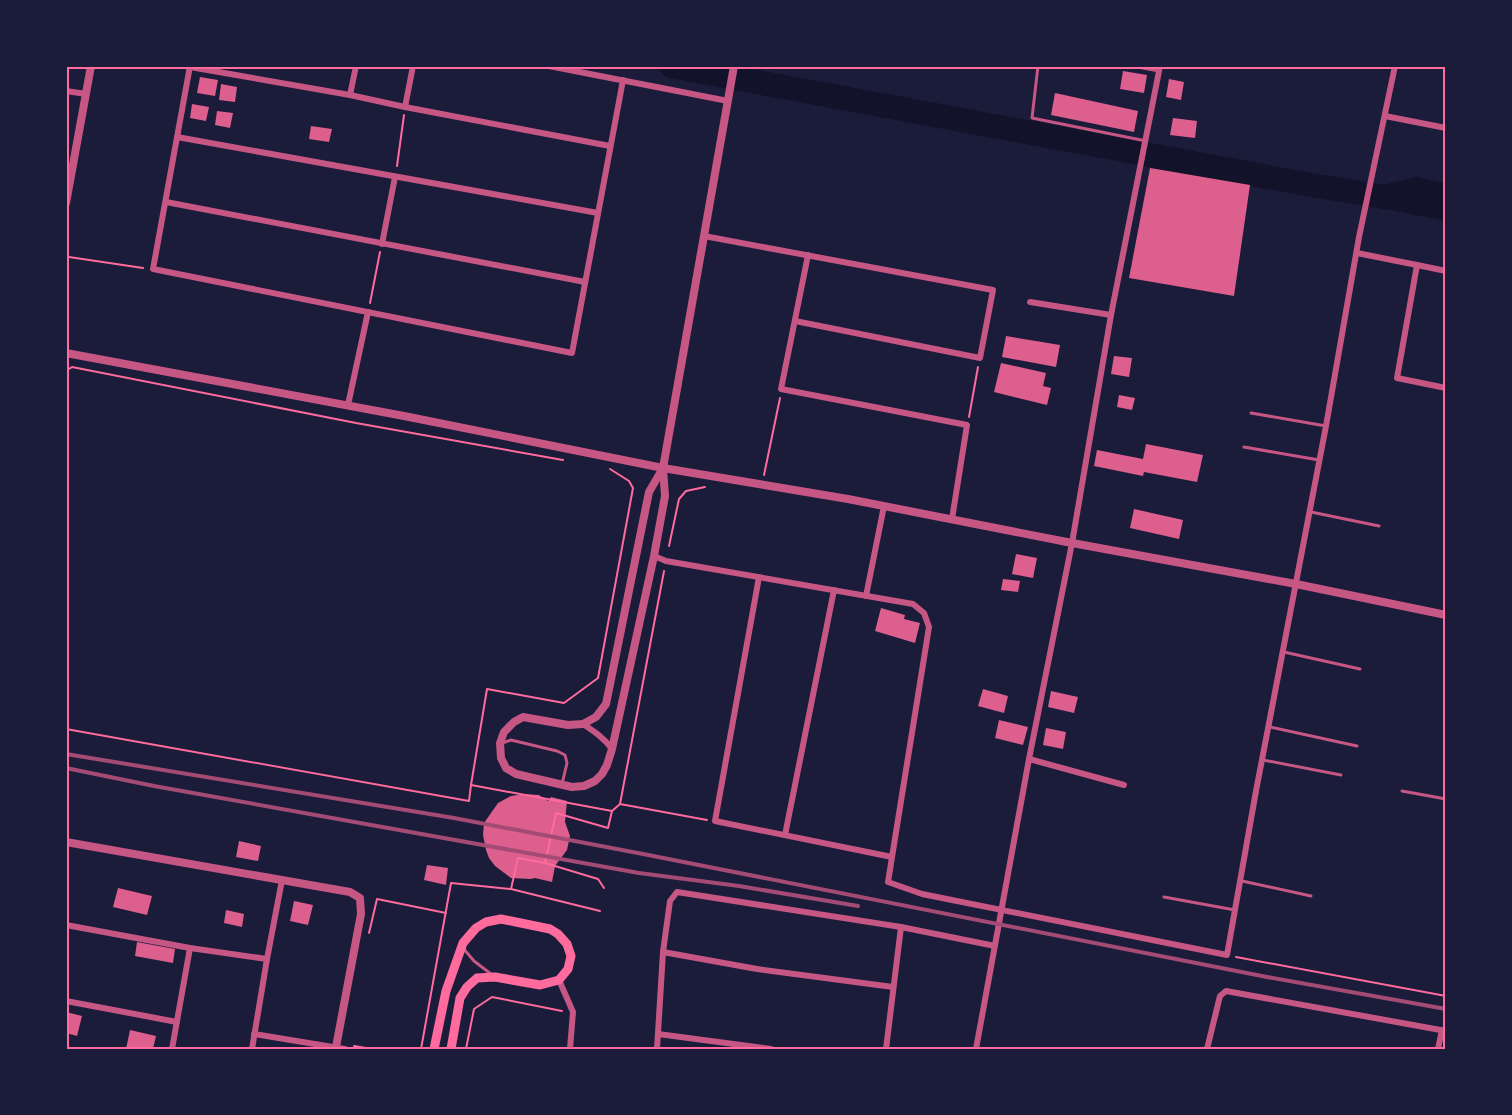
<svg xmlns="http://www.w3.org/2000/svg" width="1512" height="1115" font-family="'Public Sans',sans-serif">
<rect width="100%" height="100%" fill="#1b1b3a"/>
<polygon fill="#12122b" points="1416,177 1446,183 1446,221 1376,207 1379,186"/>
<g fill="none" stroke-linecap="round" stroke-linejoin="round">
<polyline stroke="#12122b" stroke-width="24" points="671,66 1311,185 1446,207"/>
</g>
<g fill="#dd5f8e">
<polygon points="1123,71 1147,75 1144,93 1120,89"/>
<polygon points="200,77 218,80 215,96 197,93"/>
<polygon points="1169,79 1184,82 1181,100 1166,97"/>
<polygon points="221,84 237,87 235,102 219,100"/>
<polygon points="1055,93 1138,111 1134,132 1051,115"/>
<polygon points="192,104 209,107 206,121 190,118"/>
<polygon points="217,111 233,113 230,128 215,125"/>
<polygon points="1173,118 1197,121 1195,138 1170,135"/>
<polygon points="311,126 332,129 329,142 309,139"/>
<polygon points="1150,168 1250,185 1234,296 1129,278"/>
<polygon points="1006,336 1060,345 1056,367 1002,357"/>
<polygon points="1114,356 1132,358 1129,377 1111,374"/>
<polygon points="1001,363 1046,373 1043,386 1051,388 1047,405 994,392"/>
<polygon points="1119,395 1135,398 1132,410 1117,407"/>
<polygon points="1146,444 1203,455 1197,482 1144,472 1143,476 1094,466 1097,450 1143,459"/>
<polygon points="1134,509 1183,520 1179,539 1130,528"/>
<polygon points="1016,554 1037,558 1033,578 1012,574"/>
<polygon points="1003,579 1020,581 1018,592 1001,590"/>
<polygon points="881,608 905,615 904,619 920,623 915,643 875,631"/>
<polygon points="983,689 1008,696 1004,713 978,706"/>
<polygon points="1051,691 1078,697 1074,713 1048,707"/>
<polygon points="999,720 1028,727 1023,745 995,738"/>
<polygon points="1046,728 1066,732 1063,749 1043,745"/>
<polygon points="524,794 539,795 548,801 551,797 567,801 565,822 570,836 567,850 555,866 552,882 535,878 531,879 511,878 495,866 489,858 486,850 483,835 484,823 498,803 511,796"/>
<polygon points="239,841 261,846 258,861 236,857"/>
<polygon points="427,865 448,868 446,885 424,880"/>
<polygon points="118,888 152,896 147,915 113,907"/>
<polygon points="294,901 313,905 308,925 290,921"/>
<polygon points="226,910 244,914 242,927 224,923"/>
<polygon points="137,942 175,949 173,963 135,956"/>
<polygon points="66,1012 82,1016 77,1036 66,1033"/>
<polygon points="130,1030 156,1036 153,1049 126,1049"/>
</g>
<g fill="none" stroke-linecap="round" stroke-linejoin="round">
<g stroke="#ff6b9d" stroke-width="2">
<polyline points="397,166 404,115"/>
<polyline points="69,257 143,268"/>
<polyline points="370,303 380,252"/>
<polyline points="66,371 72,367 356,423 563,460"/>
<polyline points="969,417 978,367"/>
<polyline points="764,475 780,398"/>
<polyline points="669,546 679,499 686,491 705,487"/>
<polyline points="66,729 469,801 471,785"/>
<polyline points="620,804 664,571"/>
<polyline points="612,811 620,804 707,820"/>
<polyline points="545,863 598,879 604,888"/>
<polyline points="511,889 518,858 545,863 556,813 608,828 612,811 471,785 487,689 564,703 598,678 633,488 629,481 610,469"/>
<polyline points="369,933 377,899 446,913"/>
<polyline points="1236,957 1446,996"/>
<polyline points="354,1046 372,1049"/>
<polyline points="421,1049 451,883 511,889 600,911"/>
<polyline points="466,1049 474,1009 492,997 562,1011"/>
</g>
<g stroke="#c65784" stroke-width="3">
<polyline points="1038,66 1032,118 1146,141"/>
<polyline points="1132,66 1159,71"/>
<polyline points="1251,413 1326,426"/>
<polyline points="1244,447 1319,460"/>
<polyline points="1311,512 1379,526"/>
<polyline points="1284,652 1360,669"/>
<polyline points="1270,727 1357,746"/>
<polyline points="502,743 511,740 557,751 565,755 567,763 562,784"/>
<polyline points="1263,760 1341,775"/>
<polyline points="1402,791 1446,799"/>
<polyline points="1242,881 1311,896"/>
<polyline points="1164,897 1235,910"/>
<polyline points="463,948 474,961 491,974"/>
</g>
<g stroke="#c65784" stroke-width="6">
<polyline points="190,66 153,269 572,353 623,80"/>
<polyline points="549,66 728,101"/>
<polyline points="190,67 350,95 405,107 610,146"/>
<polyline points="66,91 86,94"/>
<polyline points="350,95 356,66"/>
<polyline points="405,107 413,66"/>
<polyline points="1385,116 1446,128"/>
<polyline points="177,137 598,213"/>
<polyline points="166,202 585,282"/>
<polyline points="704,236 993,290 980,358 795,321"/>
<polyline points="382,244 395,177"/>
<polyline points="1357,253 1417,265 1397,378 1446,388"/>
<polyline points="808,255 781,389 967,425 952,519"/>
<polyline points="1417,265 1446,271"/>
<polyline points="1030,302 1111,315"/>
<polyline points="348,405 368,312"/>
<polyline points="654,556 666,561 913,604 924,613 929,627 888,882 922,894 1227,955 1256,791 1326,426 1359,237 1395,66"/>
<polyline points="759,577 715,821 892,857"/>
<polyline points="866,596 884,506"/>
<path d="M 583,724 C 595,732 604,738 612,749"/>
<polyline points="1029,759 1124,785"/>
<polyline points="785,835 834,590"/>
<polyline points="66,925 190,948 267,959"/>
<polyline points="663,952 757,969 893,987"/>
<polyline points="559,980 573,1012 570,1049"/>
<polyline points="66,1001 177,1022"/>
<polyline points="254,1034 345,1049"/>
<polyline points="658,1034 771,1049"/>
<polyline points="172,1049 190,948"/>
<polyline points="252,1049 267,959 282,880"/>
<polyline points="657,1049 663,952 670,901 677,892 901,927 995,946"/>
<polyline points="886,1049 901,927"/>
<polyline points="976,1049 1029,759 1072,543 1111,315 1160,66"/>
<polyline points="1207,1049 1220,996 1226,991 1446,1031"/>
<polyline points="1438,1049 1442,1030"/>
</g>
<g stroke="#c65784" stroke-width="8">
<polyline points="66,203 91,66"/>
<polyline points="66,353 404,416 663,468 848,499 1072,543 1296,584 1446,615"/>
<polyline points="663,468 649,492 606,704 596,717 583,724 568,725 523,717 514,722 504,732 500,743 501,758 506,768 516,774 572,787 584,786 595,781 602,774 607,765 612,749 654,556 665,496 663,468 734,66"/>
<polyline points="66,842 350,892 360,898 361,914 336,1047"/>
</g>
<polyline stroke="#ff6b9d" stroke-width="9" points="434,1049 446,991 463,943 476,928 486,922 501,919 550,929 558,934 567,944 571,956 568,969 559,980 540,985 495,977 477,978 467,987 460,998 451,1049"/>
<g stroke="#a44b75" stroke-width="4">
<polyline points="66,754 454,818 643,854 1267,977 1446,1009"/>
<polyline points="66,768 154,786 639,873 739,886 858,906"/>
</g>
</g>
<rect width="1512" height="1115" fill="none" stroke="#1b1b3a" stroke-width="135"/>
<rect x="68" y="68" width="1376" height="980" fill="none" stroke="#ff6b9d" stroke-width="2"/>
</svg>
